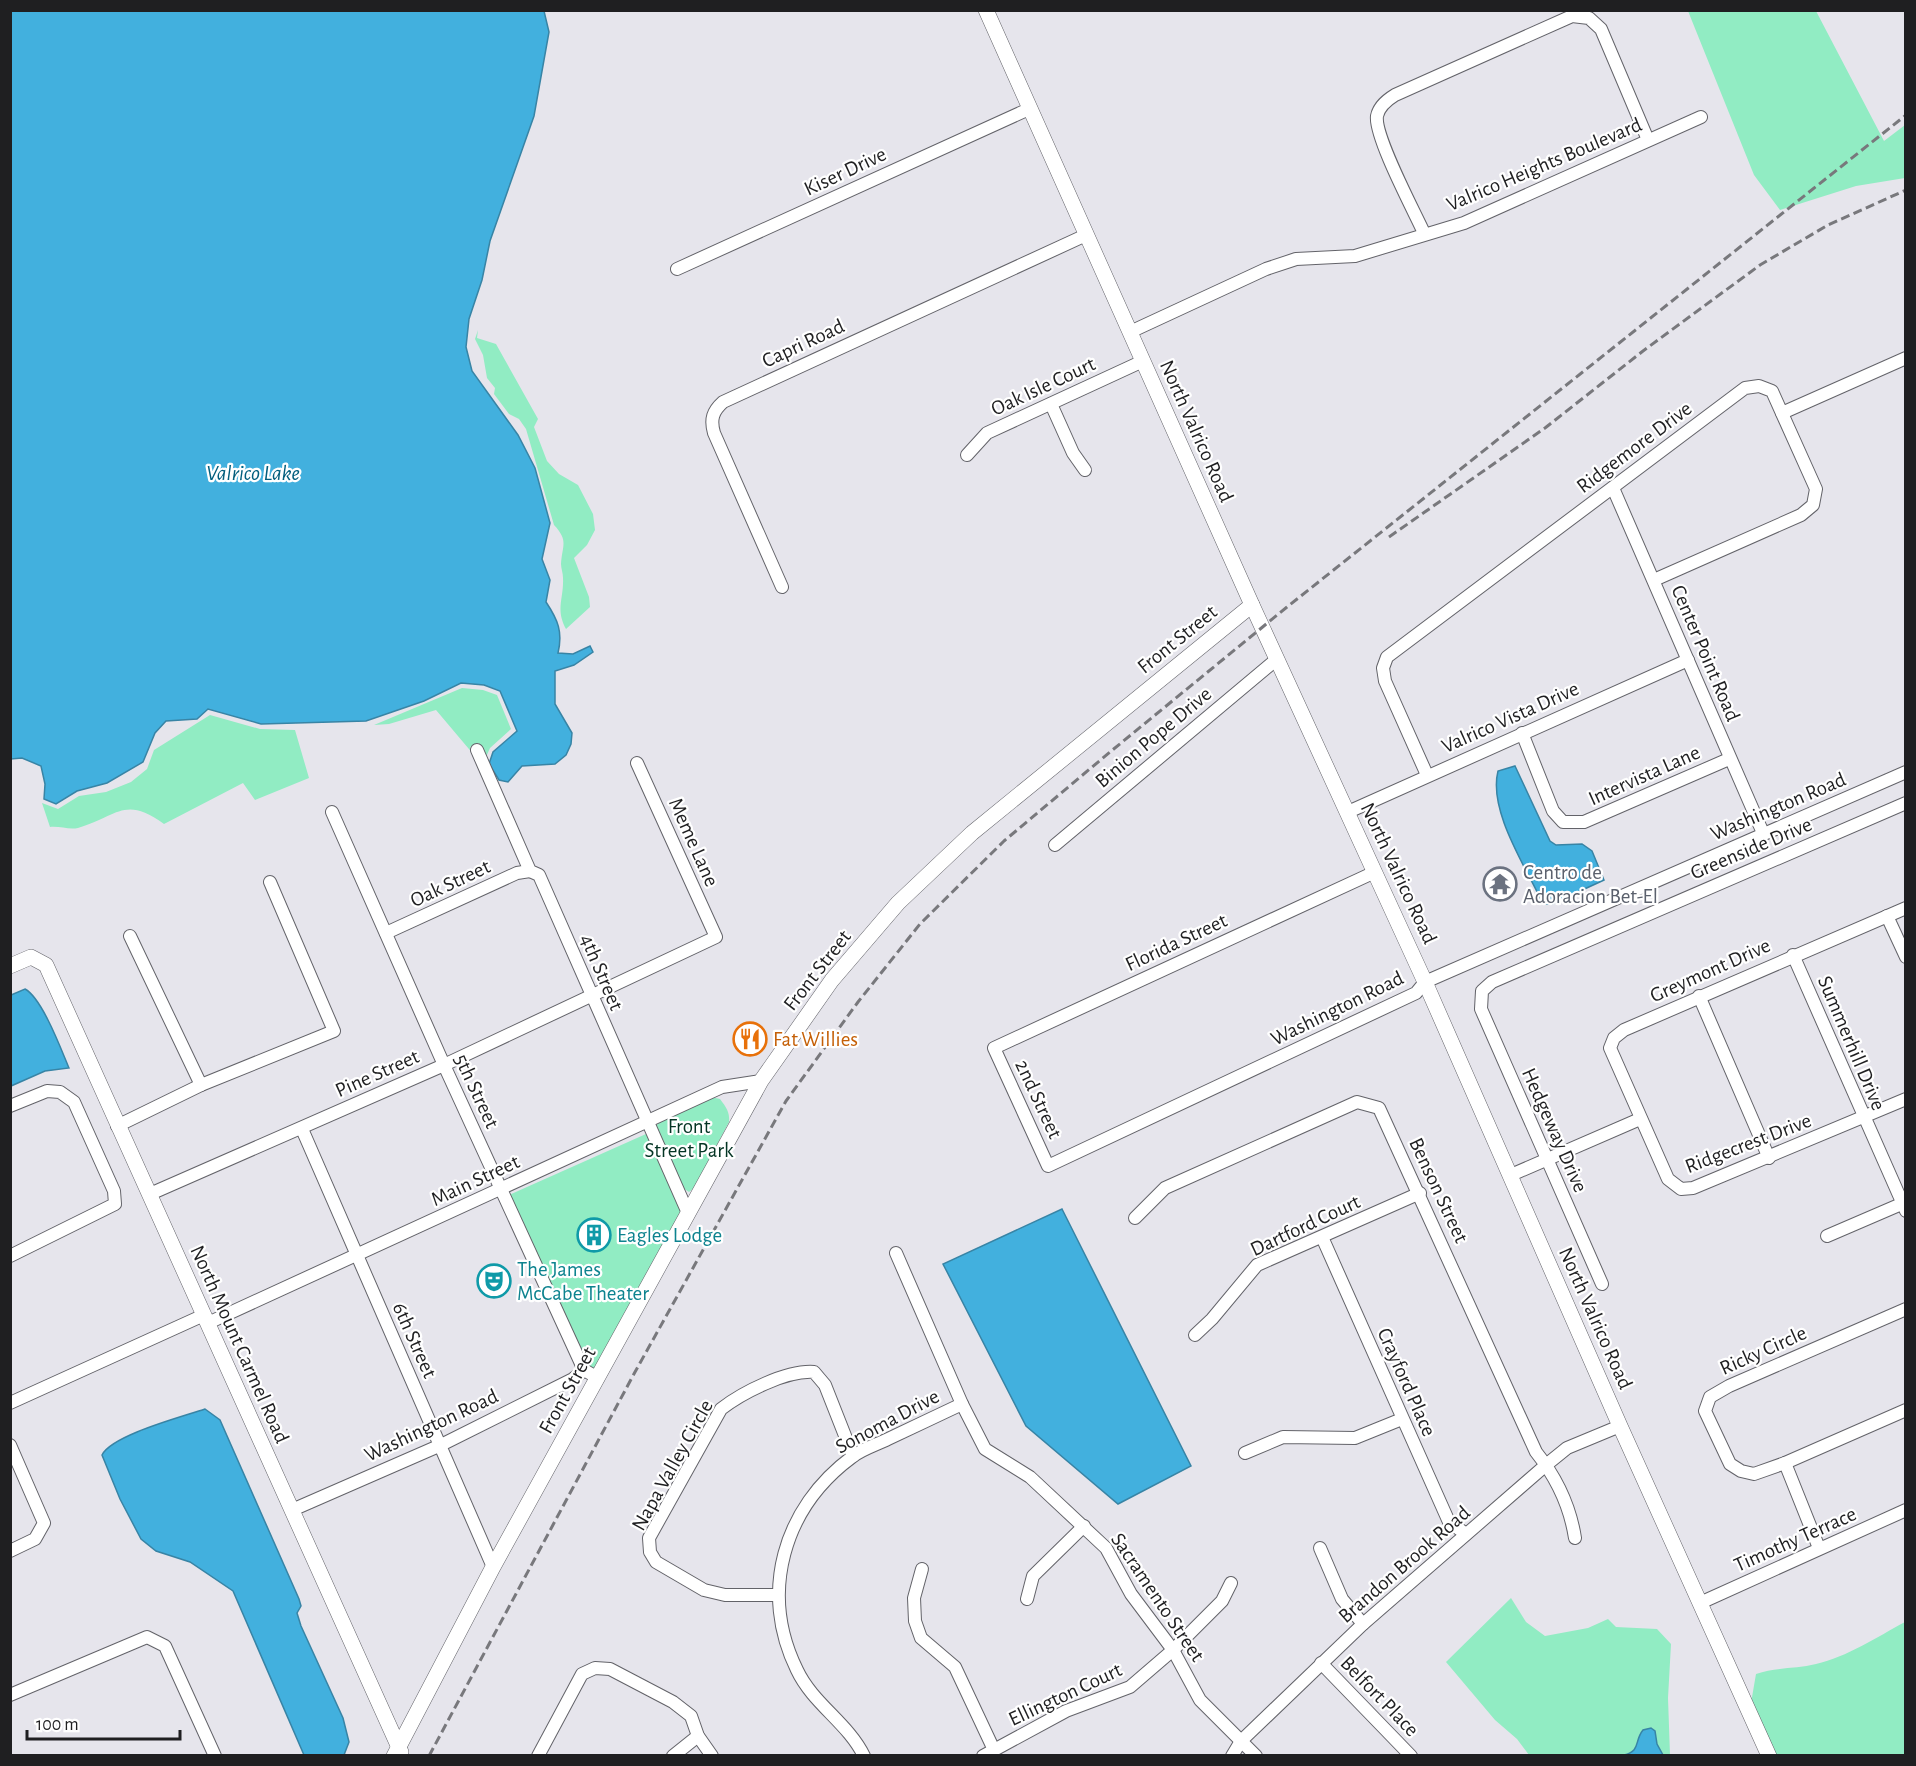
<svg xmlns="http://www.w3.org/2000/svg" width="1916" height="1766" font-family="'Alegreya Sans',sans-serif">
<rect width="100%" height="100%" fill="#e6e5ec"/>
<g fill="#91ecc3">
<polygon points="1688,11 1816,11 1884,141 1905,125 1905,178 1856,186 1780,210 1754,175"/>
<path d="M 478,330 L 477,338 L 496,344 L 538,419 L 534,427 L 547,461 L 559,474 L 578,485 L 593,514 L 595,530 L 587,545 L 574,558 L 589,597 L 590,607 L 566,629 C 555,609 564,599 563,578 C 563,573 561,568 561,564 C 562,545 569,541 554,525 L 526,429 L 519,419 L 509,414 L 494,394 L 495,388 L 487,378 L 483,355 L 475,339 Z"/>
<polygon points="462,688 483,690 497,695 511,729 490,748 486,757 479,743 470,747 474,755 436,710 389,724 374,725"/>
<path d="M 210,715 L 260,729 L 295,730 L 309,778 L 255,800 L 243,783 L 164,824 C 124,795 117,817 78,828 C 69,830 60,826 50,827 L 42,803 L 58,809 L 79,796 L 106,792 L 131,782 L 147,769 L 154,750 Z"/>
<path d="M 711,1097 L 720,1099 C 726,1107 730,1112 729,1122 L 694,1188 L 689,1192 L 683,1188 L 656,1126 L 662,1119 Z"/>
<polygon points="646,1134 681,1212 595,1371 584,1361 509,1195"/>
<polygon points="1511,1598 1526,1622 1545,1636 1588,1628 1608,1619 1616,1627 1657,1629 1671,1644 1668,1698 1670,1755 1663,1755 1657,1744 1639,1742 1632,1753 1624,1755 1529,1755 1517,1739 1495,1720 1446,1662"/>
<path d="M 1905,1622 L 1905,1755 L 1776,1755 L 1751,1703 L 1756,1674 C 1776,1667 1796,1669 1816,1664 C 1847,1657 1877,1637 1905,1622 Z"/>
</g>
<g fill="#42b0de" stroke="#3884a5" stroke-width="1.5">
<path d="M 11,11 L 544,11 L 549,32 L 534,116 L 490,241 L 482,280 L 469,319 L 466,347 L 472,371 L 518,435 L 535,468 L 550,523 L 542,559 L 550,580 L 546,602 C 558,620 563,632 558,653 L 573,654 L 590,646 L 593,652 L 574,665 L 555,671 L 555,704 L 572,733 L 571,744 L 566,755 L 555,764 L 522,766 L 508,782 L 499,780 L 489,764 L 493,752 L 517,731 L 500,691 L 484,685 L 461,683 L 424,701 L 366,721 L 261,724 L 208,709 L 197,719 L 166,721 L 155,733 L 143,762 L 107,783 L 77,791 L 56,804 L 44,799 L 45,784 L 41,766 L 22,758 L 11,759 Z"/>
<path d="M 1515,766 L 1550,841 L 1556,845 L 1582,844 L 1592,851 L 1604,880 L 1552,904 L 1543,904 C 1526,867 1488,811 1498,771 Z"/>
<path d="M 25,989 C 42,998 61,1049 69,1068 L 45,1071 L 11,1086 L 11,995 Z"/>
<polygon points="1062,1209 1191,1466 1118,1504 1026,1426 943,1264"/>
<path d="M 205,1409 L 220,1420 L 299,1599 L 301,1606 L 297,1613 L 301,1626 L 343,1718 L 349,1742 L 344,1755 L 304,1755 L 233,1591 L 190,1562 L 156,1551 L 141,1539 L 120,1499 L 102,1455 C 112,1435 182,1417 205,1409 Z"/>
<path d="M 1651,1728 L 1655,1731 L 1657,1744 L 1663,1755 L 1624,1755 C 1641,1751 1634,1741 1643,1730 Z"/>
</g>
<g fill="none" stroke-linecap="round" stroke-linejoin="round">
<defs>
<g id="minor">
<path d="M 1424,233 C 1414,211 1374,136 1377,116 C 1379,106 1387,100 1395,95 L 1572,16 L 1589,18 L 1601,29 L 1648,140"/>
<polyline points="677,269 1029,109"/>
<polyline points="1130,332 1266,269 1296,259 1355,256 1464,223 1701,117"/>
<polyline points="1051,404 1073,453 1085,470"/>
<polyline points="1782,413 1906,358"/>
<polyline points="967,455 987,433 1143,361"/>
<polyline points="1613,488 1763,833"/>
<path d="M 782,587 L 714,433 C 710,419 713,411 723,402 L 1086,235"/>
<polyline points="1522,733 1553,811 1563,822 1584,822 1729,759"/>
<polyline points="477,750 530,871 539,875 688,1213"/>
<polyline points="1427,775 1385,681 1383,668 1387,657 1745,388 1759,386 1772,391 1816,489 1813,505 1801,515 1654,580"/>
<polyline points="332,812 444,1065 584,1370 598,1378"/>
<polyline points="1348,812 1688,660"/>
<polyline points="1055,845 1277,659"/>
<polyline points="1375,872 994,1048 1048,1166 1416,993 1425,982 1906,772"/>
<polyline points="1906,908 1624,1030 1614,1038 1610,1048 1668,1179 1681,1189 1693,1188 1906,1099"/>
<polyline points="1887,916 1906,957"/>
<polyline points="386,933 517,873 530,871"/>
<polyline points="130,936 201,1085"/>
<polyline points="1793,955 1906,1211"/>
<polyline points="1699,996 1769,1158"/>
<polyline points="10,1106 47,1091 60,1092 74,1102 114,1191 115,1204 10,1256"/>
<polyline points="117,1126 201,1085 334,1031 270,882"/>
<polyline points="302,1129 493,1567"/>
<polyline points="1511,1175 1640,1119"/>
<polyline points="150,1194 444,1065 716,937 637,763"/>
<path d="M 1135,1218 L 1165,1188 L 1357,1102 L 1379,1108 L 1536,1452 C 1556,1477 1570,1506 1575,1538"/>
<polyline points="1827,1236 1906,1202"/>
<polyline points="1322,1237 1449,1522 1466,1534"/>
<polyline points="896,1253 962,1404 985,1449 1030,1477 1106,1548 1131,1594 1173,1650 1200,1700 1256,1756"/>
<polyline points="1602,1284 1481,1009 1482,991 1492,982 1906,803"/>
<polyline points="1906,1309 1729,1386 1710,1397 1705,1411 1730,1464 1741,1471 1754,1474 1785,1463 1906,1410"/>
<polyline points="208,1323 722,1087 761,1081"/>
<polyline points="1195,1335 1212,1319 1257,1265 1420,1193"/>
<polyline points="10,1403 204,1315"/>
<polyline points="10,1445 44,1523 35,1539 10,1551"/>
<polyline points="1245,1453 1283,1437 1355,1438 1402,1419"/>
<polyline points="1785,1463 1819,1548"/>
<polyline points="292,1510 441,1445 573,1379 584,1370"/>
<polyline points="1320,1548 1342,1599 1363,1624"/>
<polyline points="922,1569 914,1598 915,1621 921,1638 955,1667 994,1750"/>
<path d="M 778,1595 L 725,1595 L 704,1590 L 656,1562 L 650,1552 L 649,1538 L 721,1409 C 743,1392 787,1370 814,1372 L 825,1385 L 853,1456"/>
<polyline points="1027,1599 1033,1576 1084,1526"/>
<polyline points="1700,1603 1906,1510"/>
<polyline points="1321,1663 1411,1756"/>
<polyline points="10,1695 147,1637 165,1646 215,1756"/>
<polyline points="538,1756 582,1674 595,1668 610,1669 673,1702 691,1716 698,1736 712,1756"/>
<polyline points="673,1756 698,1736"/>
<path d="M 864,1756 C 848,1723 813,1704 797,1670 C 759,1593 783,1508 852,1457 C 862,1449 876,1445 888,1439 C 913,1427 937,1416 962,1404"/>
<polyline points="983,1756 1066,1711 1130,1687 1173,1650 1222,1601 1231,1583"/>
<polyline points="1232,1756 1241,1741 1363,1624 1546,1465 1567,1448 1620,1426"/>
</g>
<g id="tertiary">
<polyline points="986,10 1252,605 1425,982 1620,1426 1769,1756"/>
<polyline points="10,966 31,957 46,965 401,1752"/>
<polyline points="394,1756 493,1567 761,1081 832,980 898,903 972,833 1252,605"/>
</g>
</defs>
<use href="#minor" stroke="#636369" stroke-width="14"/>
<use href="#tertiary" stroke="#636369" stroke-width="16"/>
<use href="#minor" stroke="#fff" stroke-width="12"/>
<use href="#tertiary" stroke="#fff" stroke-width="15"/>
<g stroke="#78787c" stroke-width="3" stroke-dasharray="9 4.5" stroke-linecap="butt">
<polyline points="1389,537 1545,428 1643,351 1760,265 1828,225 1906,190"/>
<polyline points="429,1756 635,1372 786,1101 858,1002 920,924 1004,841 1110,752 1287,607 1906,115"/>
</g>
</g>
<defs>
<symbol id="temple-ring" viewBox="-11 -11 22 22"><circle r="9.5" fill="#fff" stroke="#6b7280" stroke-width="1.5"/><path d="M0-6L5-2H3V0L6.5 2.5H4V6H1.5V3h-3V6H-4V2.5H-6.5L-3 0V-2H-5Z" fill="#6b7280"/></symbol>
<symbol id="restaurant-ring" viewBox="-11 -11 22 22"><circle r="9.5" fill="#fff" stroke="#e8710a" stroke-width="1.5"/><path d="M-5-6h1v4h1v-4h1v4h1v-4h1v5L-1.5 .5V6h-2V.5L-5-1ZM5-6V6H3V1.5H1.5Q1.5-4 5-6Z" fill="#e8710a"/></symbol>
<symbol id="building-ring" viewBox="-11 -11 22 22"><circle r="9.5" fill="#fff" stroke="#0f9aa8" stroke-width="1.5"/><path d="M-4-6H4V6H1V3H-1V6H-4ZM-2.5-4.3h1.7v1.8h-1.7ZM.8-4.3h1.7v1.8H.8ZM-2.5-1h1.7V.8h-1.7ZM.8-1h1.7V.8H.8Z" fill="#0f9aa8"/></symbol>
<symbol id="theatre-ring" viewBox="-11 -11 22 22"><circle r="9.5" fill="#fff" stroke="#0f9aa8" stroke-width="1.5"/><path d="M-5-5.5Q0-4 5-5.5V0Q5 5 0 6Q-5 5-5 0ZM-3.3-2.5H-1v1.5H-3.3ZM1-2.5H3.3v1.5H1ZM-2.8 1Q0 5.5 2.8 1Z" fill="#0f9aa8"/></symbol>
</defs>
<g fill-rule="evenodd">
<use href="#temple-ring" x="1481" y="865" width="38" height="38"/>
<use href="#restaurant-ring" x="731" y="1020" width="38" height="38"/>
<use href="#building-ring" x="575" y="1216" width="38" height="38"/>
<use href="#theatre-ring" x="475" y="1262" width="38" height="38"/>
</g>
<g text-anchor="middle" stroke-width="4.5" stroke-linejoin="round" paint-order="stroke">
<g font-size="21" fill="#1f1f21" stroke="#fff">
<text transform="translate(1544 164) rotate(-23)" y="7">Valrico Heights Boulevard</text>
<text transform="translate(845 171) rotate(-25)" y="7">Kiser Drive</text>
<text transform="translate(803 343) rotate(-25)" y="7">Capri Road</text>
<text transform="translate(1043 386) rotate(-25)" y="7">Oak Isle Court</text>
<text transform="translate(1197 431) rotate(66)" y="7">North Valrico Road</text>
<text transform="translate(1634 447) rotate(-37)" y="7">Ridgemore Drive</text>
<text transform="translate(1177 639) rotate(-39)" y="7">Front Street</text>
<text transform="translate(1706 653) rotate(67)" y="7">Center Point Road</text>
<text transform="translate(1510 717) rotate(-24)" y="7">Valrico Vista Drive</text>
<text transform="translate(1153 737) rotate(-40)" y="7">Binion Pope Drive</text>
<text transform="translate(1644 775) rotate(-24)" y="7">Intervista Lane</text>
<text transform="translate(1778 806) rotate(-23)" y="7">Washington Road</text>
<text transform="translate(694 842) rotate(66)" y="7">Meme Lane</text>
<text transform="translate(1751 848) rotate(-23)" y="7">Greenside Drive</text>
<text transform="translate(1399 873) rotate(65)" y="7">North Valrico Road</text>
<text transform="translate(450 883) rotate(-25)" y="7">Oak Street</text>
<text transform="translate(1176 942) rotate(-25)" y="7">Florida Street</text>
<text transform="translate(817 970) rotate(-52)" y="7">Front Street</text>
<text transform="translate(1710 970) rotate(-24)" y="7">Greymont Drive</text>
<text transform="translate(602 972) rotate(67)" y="7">4th Street</text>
<text transform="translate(1337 1008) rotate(-26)" y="7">Washington Road</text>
<text transform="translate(1852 1043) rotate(67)" y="7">Summerhill Drive</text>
<text transform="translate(377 1073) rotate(-24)" y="7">Pine Street</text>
<text transform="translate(477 1091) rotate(65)" y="7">5th Street</text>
<text transform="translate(1039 1099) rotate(65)" y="7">2nd Street</text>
<text transform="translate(1555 1130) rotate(66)" y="7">Hedgeway Drive</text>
<text transform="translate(1748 1143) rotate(-21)" y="7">Ridgecrest Drive</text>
<text transform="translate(475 1180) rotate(-25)" y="7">Main Street</text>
<text transform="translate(1439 1190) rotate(65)" y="7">Benson Street</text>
<text transform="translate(1305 1225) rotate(-25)" y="7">Dartford Court</text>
<text transform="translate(1596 1318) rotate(66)" y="7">North Valrico Road</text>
<text transform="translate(415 1340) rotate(66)" y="7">6th Street</text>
<text transform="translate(240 1344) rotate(66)" y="7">North Mount Carmel Road</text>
<text transform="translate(1763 1350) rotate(-24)" y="7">Ricky Circle</text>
<text transform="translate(1407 1382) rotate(66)" y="7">Crayford Place</text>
<text transform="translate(567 1390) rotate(-61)" y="7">Front Street</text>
<text transform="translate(887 1421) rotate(-28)" y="7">Sonoma Drive</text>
<text transform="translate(431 1425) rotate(-25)" y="7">Washington Road</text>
<text transform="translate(672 1465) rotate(-61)" y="7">Napa Valley Circle</text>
<text transform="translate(1795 1539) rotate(-24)" y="7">Timothy Terrace</text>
<text transform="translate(1404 1564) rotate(-41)" y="7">Brandon Brook Road</text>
<text transform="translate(1158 1597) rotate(56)" y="7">Sacramento Street</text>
<text transform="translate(1065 1694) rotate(-25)" y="7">Ellington Court</text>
<text transform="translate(1380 1696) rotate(46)" y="7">Belfort Place</text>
</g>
<g font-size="21" fill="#5b616d" stroke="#fff" text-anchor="start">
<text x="1523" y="879">Centro de<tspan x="1523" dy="24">Adoracion Bet-El</tspan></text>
</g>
<g font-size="21" fill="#c56008" stroke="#fff" text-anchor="start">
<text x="773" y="1046">Fat Willies</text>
</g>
<g font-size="21" fill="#043524" stroke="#fff">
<text x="689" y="1133">Front<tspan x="689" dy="24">Street Park</tspan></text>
</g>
<g font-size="21" fill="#0d838f" stroke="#fff" text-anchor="start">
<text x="617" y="1242">Eagles Lodge</text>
<text x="517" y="1276">The James<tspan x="517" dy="24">McCabe Theater</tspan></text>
</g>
<g font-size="22" font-style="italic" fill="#025e7d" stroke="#fff">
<text x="253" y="480">Valrico Lake</text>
</g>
</g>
<rect width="1916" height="1766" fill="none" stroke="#1f1f21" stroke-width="24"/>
<path d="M27 1730v9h153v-9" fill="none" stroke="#1f1f21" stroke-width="3"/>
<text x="36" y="1730" font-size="18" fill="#1f1f21" stroke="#ffffff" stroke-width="4.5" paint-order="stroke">100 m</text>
</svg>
